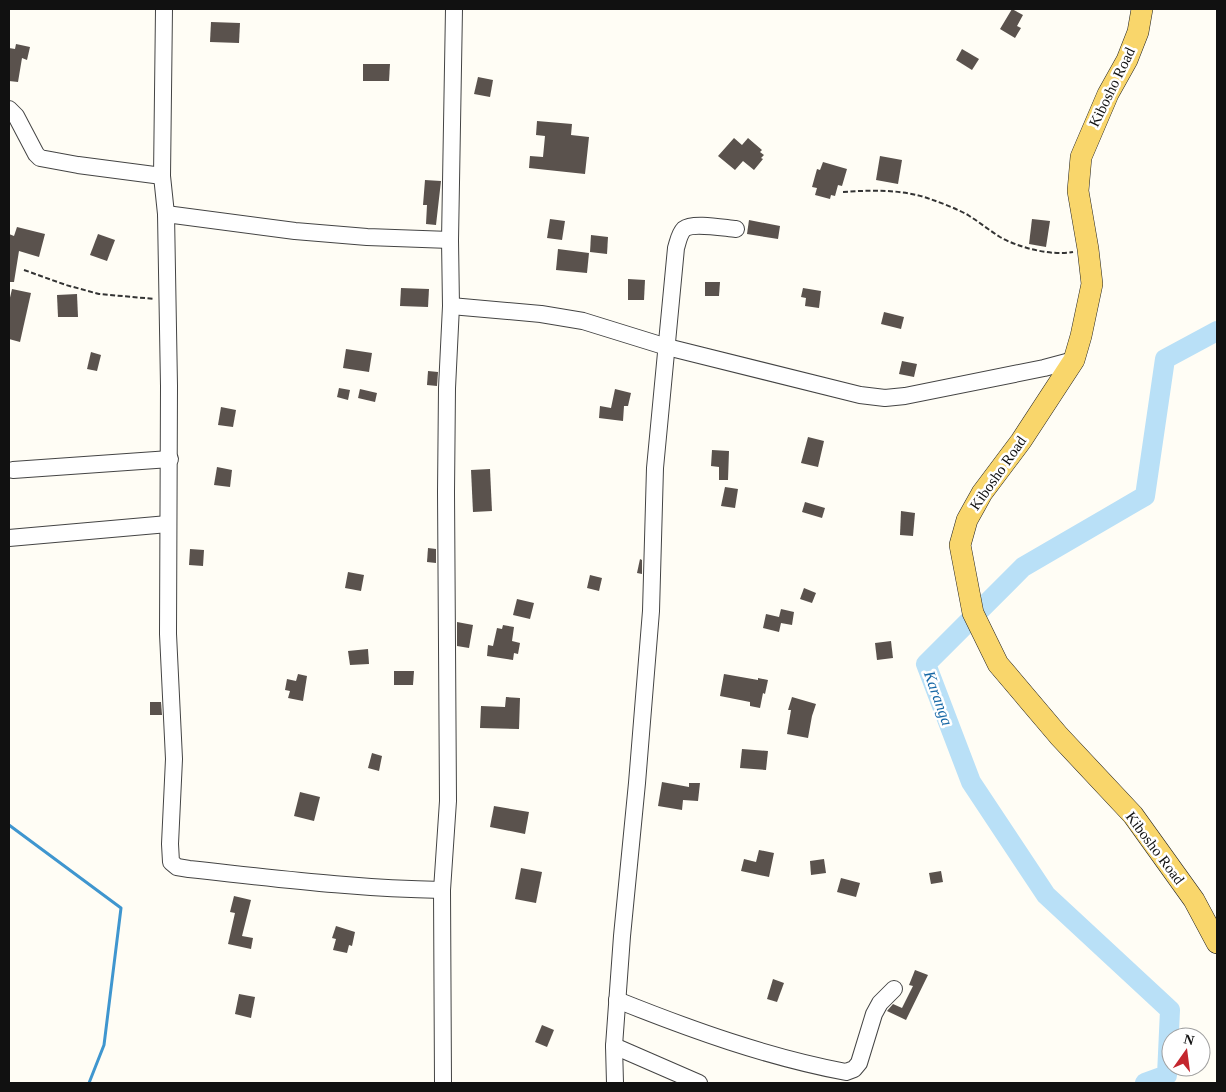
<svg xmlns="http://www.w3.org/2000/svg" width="1226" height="1092" font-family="'Times New Roman',serif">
<rect width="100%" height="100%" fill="#fffdf5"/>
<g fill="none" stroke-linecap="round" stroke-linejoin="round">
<polyline stroke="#3f96cf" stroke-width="3" points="9,825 121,908 104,1045 89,1083"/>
<polyline stroke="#b9e0f7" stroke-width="20" points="1145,1083 1167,1075 1170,1010 1046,895 971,782 926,664 1023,567 1145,496 1165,359 1217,331"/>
</g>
<g fill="#5a524d">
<polygon points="1012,9 1023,15 1017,26 1021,28 1015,38 1000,29"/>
<polygon points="211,22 240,23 239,43 210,42"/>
<polygon points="16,44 30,47 27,60 22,58 18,82 9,81 9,48 15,49"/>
<polygon points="962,49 979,59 972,70 956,60"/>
<polygon points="363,64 390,64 389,81 363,81"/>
<polygon points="478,77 493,80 490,97 474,94"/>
<polygon points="537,121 572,124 571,135 589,137 585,174 529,168 530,156 543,157 545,136 536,135"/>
<polygon points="734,138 742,145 748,138 762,150 760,152 764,155 761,158 763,159 754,170 743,161 735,170 718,156"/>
<polygon points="880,156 902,160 898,184 876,180"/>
<polygon points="823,162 847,169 842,186 838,185 835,196 831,195 830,199 815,195 817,188 812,187 817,169 820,170"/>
<polygon points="425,180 441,181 436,225 426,224 427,205 423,205"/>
<polygon points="550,219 565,221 562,240 547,238"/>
<polygon points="1032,219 1050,221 1046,247 1029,244"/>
<polygon points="749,220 780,226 778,239 747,234"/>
<polygon points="17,227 45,234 39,257 19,251 14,282 9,282 9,234 14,236"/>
<polygon points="98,234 115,240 107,261 90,255"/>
<polygon points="591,235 608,237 607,254 590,252"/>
<polygon points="558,249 589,253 587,273 556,270"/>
<polygon points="628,279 645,280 644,300 628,300"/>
<polygon points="705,282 720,282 719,296 705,296"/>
<polygon points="401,288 429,289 428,307 400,306"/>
<polygon points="803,288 821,291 819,308 805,306 806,298 801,297"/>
<polygon points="12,289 31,293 20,342 9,339 9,302"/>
<polygon points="77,294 78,317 58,317 57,295"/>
<polygon points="884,312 904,317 901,329 881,324"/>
<polygon points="346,349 372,353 369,372 343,368"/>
<polygon points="91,352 101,355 97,371 87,369"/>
<polygon points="902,361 917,364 914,377 899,374"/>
<polygon points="428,371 438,372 437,386 427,385"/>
<polygon points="339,388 350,390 348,400 337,397"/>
<polygon points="360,389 377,393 375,402 358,398"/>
<polygon points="615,389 631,393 628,406 624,406 623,421 599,418 600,406 611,408"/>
<polygon points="221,407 236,410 233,427 218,425"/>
<polygon points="808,437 824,441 818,467 801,463"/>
<polygon points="712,450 729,451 728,480 719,480 719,467 711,466"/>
<polygon points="217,467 232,470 230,487 214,485"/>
<polygon points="490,469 492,511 473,512 471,470"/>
<polygon points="725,487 738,489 735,508 721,506"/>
<polygon points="805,502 825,508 822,518 802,512"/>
<polygon points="901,511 915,513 913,536 900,535"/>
<polygon points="428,548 436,549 436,563 427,562"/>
<polygon points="190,549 204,550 203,566 189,565"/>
<polygon points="640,559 642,560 642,574 637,573"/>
<polygon points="348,572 364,575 361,591 345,588"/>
<polygon points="590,575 602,578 599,591 587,588"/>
<polygon points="804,588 816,593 812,603 800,599"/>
<polygon points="517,599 534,603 530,619 513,615"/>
<polygon points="781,609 794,612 792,625 781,623 779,632 763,628 766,614 779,617"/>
<polygon points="457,622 473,625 469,648 457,646"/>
<polygon points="503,625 514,627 512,641 520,643 518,654 514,653 513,660 487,656 488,645 493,646 497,628 502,629"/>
<polygon points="891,641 893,658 877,660 875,643"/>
<polygon points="368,649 369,664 350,665 348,651"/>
<polygon points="394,671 414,671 413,685 394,685"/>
<polygon points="298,674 307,676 303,701 288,698 290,691 285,690 287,679 296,681"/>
<polygon points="724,674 758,680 758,678 768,680 765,694 763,693 760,708 750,706 750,702 720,696"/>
<polygon points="506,697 520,698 519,729 480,728 481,706 505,707"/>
<polygon points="792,697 816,704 812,716 808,738 787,734 791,710 788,710"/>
<polygon points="150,702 161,702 162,715 150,715"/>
<polygon points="742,749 768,751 766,770 740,768"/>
<polygon points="372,753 382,756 379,771 368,768"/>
<polygon points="662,782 689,787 689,783 700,783 698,801 683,800 682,810 658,806"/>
<polygon points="300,792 320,797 314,821 294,816"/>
<polygon points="494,806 529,812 525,834 490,827"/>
<polygon points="759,850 774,853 769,877 741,871 744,859 756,862"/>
<polygon points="824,859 826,873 811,875 810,861"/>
<polygon points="521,868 542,872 536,903 515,899"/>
<polygon points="941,871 943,882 931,884 929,873"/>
<polygon points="841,878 860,883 856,897 837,892"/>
<polygon points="234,896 251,900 242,936 253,938 251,949 228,944 235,913 230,912"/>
<polygon points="336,926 355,932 352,946 349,945 347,953 333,950 336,939 332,938"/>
<polygon points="915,970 928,975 906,1020 887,1011 893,1004 902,1008 913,986 909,985"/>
<polygon points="773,979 784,983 777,1002 767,999"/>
<polygon points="239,994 255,997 251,1018 235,1014"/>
<polygon points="542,1025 554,1030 547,1047 535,1042"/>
</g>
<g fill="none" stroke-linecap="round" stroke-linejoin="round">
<defs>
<g id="minor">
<path d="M 164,9 L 162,176 L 166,214 L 169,386 L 168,634 L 174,759 L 170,844 L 171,862 L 177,867 L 189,869 C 273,878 358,889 442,890"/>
<polyline points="9,109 16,116 36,154 40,158 78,165 162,176"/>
<polyline points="166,214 295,231 367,237 450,240"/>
<polyline points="451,306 541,314 583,321 667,347 860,395 885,398 905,396 1044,368 1074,360"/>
<polyline points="13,470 170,459"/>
<polyline points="9,538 168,524"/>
<path d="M 617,1000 C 692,1030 767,1057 846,1072 L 854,1069 L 859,1063 L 874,1014 L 880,1003 L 894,989"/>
<polyline points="614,1046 699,1083"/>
<polyline points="443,1083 442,890 448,801 446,492 447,388 451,306 450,240 454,9"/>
<path d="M 615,1083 L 614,1046 L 622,936 L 637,783 L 651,611 L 655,468 L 676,248 C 678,242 679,234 684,229 C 693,222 724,228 736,229"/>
</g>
<polyline id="major" points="1142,9 1138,32 1127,60 1108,94 1081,157 1078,191 1088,249 1092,284 1081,336 1074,360 1021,441 982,493 967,520 960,545 973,613 998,664 1059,736 1133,815 1194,900 1217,943"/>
</defs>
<use href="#minor" stroke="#444" stroke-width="18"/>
<use href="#major" stroke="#222" stroke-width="22"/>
<g stroke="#333" stroke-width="2" stroke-dasharray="5 2.5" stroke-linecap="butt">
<path d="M 843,192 C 872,190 902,189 930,199 C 942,203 957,209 968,215 C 979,222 989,230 1000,237 C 1019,248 1052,256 1073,252"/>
<polyline points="24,270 66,285 99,294 155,299"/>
</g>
<use href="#minor" stroke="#fff" stroke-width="16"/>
<use href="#major" stroke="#f9d66b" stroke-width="21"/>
</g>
<g text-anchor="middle" stroke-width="5" stroke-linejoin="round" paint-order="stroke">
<g font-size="15" fill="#111" stroke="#fff">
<text transform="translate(1112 87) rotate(-64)" y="5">Kibosho Road</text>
<text transform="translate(998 473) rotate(-55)" y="5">Kibosho Road</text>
<text transform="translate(1155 848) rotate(53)" y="5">Kibosho Road</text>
</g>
<g font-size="16" font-style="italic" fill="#1768a6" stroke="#fff">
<text transform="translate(939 698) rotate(70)" y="6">Karanga</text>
</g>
</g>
<rect width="1226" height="1092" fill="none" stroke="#111111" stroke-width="20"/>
<g transform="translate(1186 1052) rotate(14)"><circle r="24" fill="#ffffff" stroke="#a0a0a0"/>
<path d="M0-4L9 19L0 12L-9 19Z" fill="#c4262e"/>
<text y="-8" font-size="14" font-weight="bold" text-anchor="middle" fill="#111111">N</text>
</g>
</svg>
